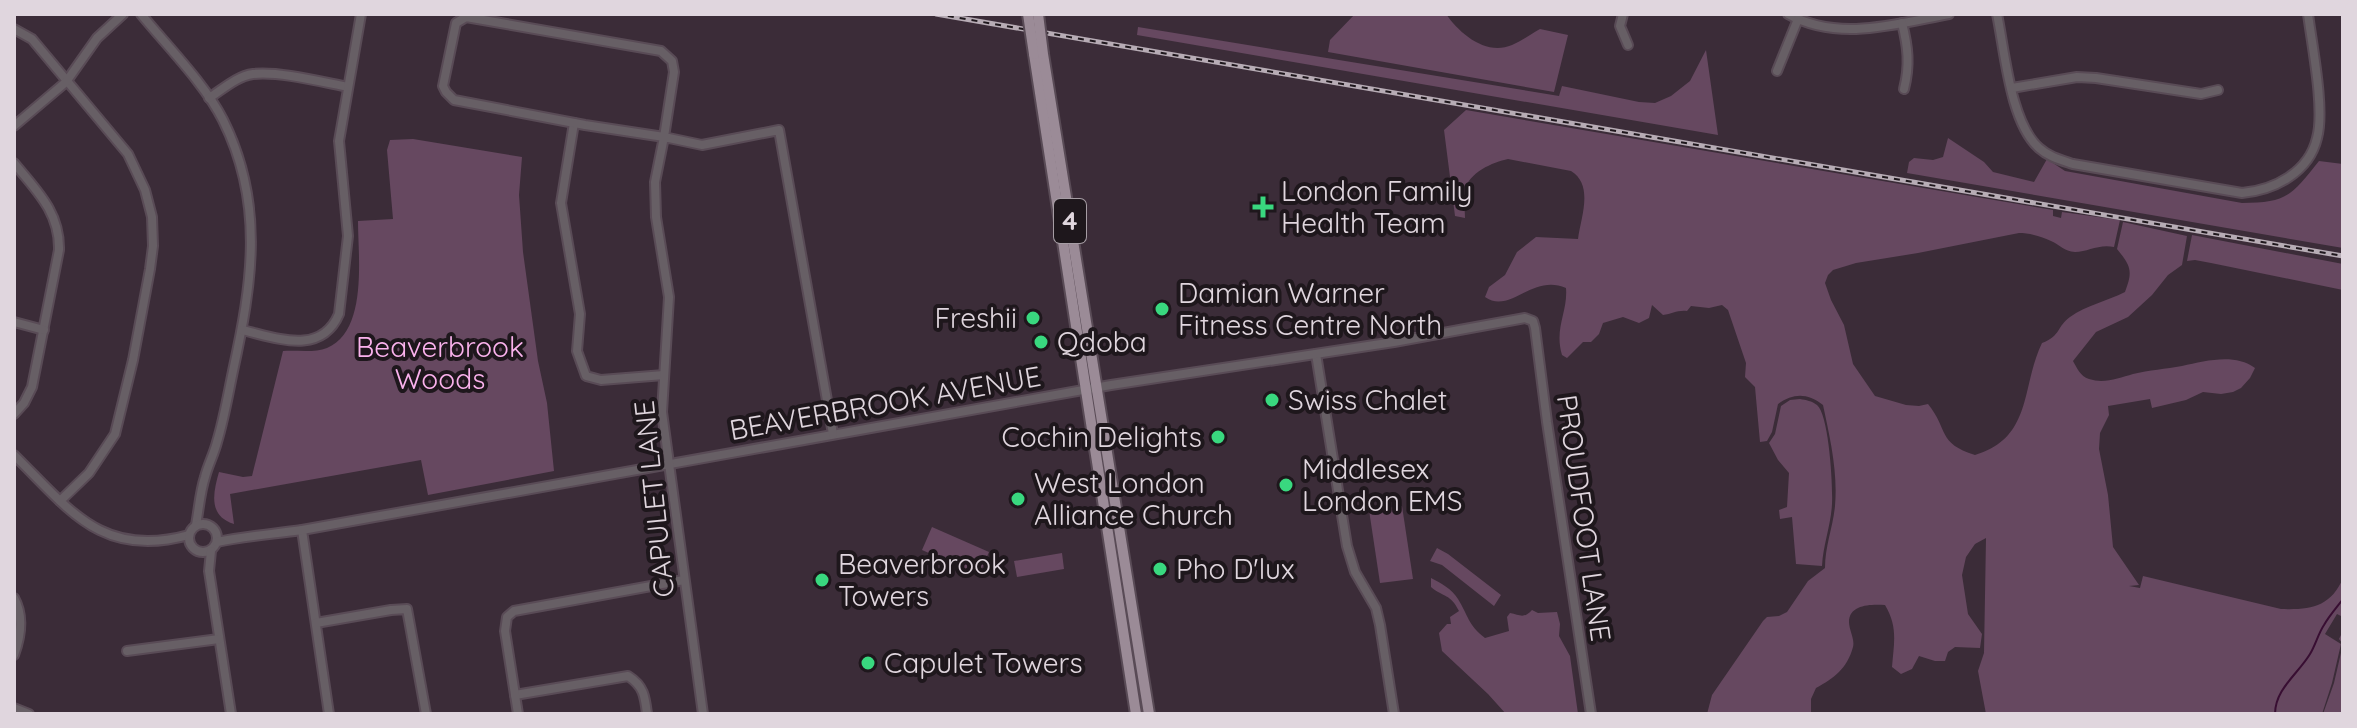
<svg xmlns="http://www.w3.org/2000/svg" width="2357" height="728" font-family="Quicksand,sans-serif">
<rect width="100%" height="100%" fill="#3b2c38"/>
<g fill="#664860">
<path d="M 1355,14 L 1446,14 C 1460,34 1486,56 1512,45 C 1522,41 1531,34 1540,29 L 1568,35 L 1554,92 L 1328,52 L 1330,40 Z"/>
<polygon points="1138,27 1559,96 1562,86 1639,102 1655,103 1671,96 1690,81 1706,50 1718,135 1137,35"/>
<path d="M 1466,110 L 2053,210 L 2053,216 L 2061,218 L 2062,212 L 2120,220 L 2114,247 C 2098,244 2088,252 2075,252 C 2064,251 2060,245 2051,241 C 2041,236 2029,233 2019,233 L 1918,253 L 1856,263 L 1833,270 L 1828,275 L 1825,283 L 1831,300 L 1844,325 L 1853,364 L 1875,396 L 1906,405 L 1919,406 L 1928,404 C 1949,430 1937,443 1975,455 C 2033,438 2021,386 2042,343 C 2061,336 2057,326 2070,317 C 2087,305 2107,301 2125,292 C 2133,271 2131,266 2117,249 L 2123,222 L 2187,236 L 2182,265 L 2168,275 L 2152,295 L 2128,317 L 2096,332 L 2073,361 C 2077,368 2080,376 2089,379 C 2104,384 2119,378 2133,374 C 2149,370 2166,369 2182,366 C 2206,361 2234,353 2255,368 L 2250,378 L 2241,388 L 2233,392 L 2221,394 L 2203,392 L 2186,400 L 2152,408 L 2150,399 L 2108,406 L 2109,415 L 2100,433 L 2099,449 L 2108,495 L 2113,547 L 2139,585 L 2129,586 L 2140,588 L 2143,576 L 2281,609 C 2310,610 2331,607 2343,578 L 2343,617 L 2337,614 L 2325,634 L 2341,644 L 2332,683 L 2322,714 L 1986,714 L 1978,671 L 1984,653 L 1986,538 L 1975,544 L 1966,557 L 1962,575 L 1968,614 L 1982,634 L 1980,648 L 1955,647 L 1948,652 L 1945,661 L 1935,661 L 1919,656 L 1912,669 L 1901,674 L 1892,667 C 1894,642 1898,627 1885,605 C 1872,604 1849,604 1849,622 C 1849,630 1855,639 1853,647 C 1847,669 1834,678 1816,688 L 1811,699 L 1811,714 L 1707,714 L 1712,695 L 1763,621 L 1767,617 L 1779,616 L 1787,612 L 1808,581 L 1825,568 C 1825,546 1833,527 1835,506 C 1838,472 1830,438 1823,405 C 1807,393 1794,393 1778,404 L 1772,432 L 1767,441 L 1760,442 L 1755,387 L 1745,377 L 1746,363 L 1728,310 L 1722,305 L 1709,308 L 1691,306 L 1687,311 C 1677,310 1672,314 1663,315 L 1652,305 L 1649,318 L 1639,323 L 1623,317 L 1603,323 L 1599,334 L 1591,342 L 1583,342 L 1567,358 L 1562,355 C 1554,328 1568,312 1566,288 C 1532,273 1510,315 1485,297 L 1489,287 L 1505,275 L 1517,252 L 1536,237 L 1578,239 C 1581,217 1594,185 1571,171 L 1508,159 C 1493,162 1468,173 1465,190 C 1463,199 1465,209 1465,218 L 1455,216 L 1444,130 Z"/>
<path d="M 1948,138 L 1984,162 L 1993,172 L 2034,182 L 2047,159 L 2065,171 L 2242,203 C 2287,203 2292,195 2319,161 L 2343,164 L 2343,248 L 1907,173 L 1909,162 L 1914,158 L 1933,160 L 1943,157 Z"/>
<path d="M 413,139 L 522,157 L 519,195 L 523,252 L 538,361 L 547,403 L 554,471 L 428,495 L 421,460 L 230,494 L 234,524 C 208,516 213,493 219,472 L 243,477 L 252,476 L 283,351 C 297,350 315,353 327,348 C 368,331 358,257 358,221 L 393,219 L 387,150 L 390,140 Z"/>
<polygon points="2192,235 2343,264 2343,290 2211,263 2195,260 2187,261"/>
<path d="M 1800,399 C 1806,400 1812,401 1817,405 C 1829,415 1833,486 1832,504 C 1831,525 1823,545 1822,566 L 1796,564 L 1792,517 L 1780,519 L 1779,510 L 1787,507 L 1789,473 L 1778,460 L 1769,443 L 1775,434 L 1781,406 L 1790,400 Z"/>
<polygon points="1402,506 1413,579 1380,583 1369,510"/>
<polygon points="932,527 989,552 979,575 922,550"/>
<polygon points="1437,548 1448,554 1501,595 1494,606 1442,565 1430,561"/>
<polygon points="1062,553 1064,569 1017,577 1014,561"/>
<path d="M 1431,578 C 1441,583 1452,589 1458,599 C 1468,615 1468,625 1485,638 L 1509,631 L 1507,617 L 1510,613 C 1520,615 1524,619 1532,610 L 1538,613 L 1557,612 L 1560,624 L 1559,636 L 1570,656 L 1578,714 L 1506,714 L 1488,694 L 1442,651 L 1439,633 L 1447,624 L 1451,624 L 1450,617 L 1459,611 C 1450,593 1444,598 1431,587 Z"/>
<polygon points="2343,631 2343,714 2323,714 2334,683 2343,644 2339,639"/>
</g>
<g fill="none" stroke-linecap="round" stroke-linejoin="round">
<path stroke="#380e32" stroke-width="2" d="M 2275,714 C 2275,689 2298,674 2310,654 C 2316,644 2318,634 2324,625 C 2329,616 2337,607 2343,599"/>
<defs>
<g id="minor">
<path d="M 141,14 C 167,46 205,84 223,120 C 265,204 252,284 233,371 C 228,395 224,419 217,442 C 214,454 208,465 205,477 C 200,492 199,509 196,525"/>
<polyline points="1623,14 1620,26 1628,45"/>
<path d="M 1788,14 C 1838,42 1896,24 1949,14"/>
<path d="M 1997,14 C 2005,52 2010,122 2039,148 C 2049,157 2061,160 2073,164 L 2242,193 C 2275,190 2309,172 2317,138 C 2325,110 2312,45 2308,14"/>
<path d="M 1902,23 C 1908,47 1910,65 1904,89"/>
<polyline points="14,29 32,39 128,154 145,190 152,217 153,246 150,269 133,360 115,434 89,473 60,501"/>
<polyline points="1777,71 1798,19"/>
<polyline points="2012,88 2077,77 2096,78 2201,94 2218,90"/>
<path d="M 209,98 C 223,89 237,76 253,74 C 279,71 322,82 348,87"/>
<polyline points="574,123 561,203 580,314 577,351 586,376 601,380 664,375"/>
<polyline points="14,126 66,82 97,38 123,14"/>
<path d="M 14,163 C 36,190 60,212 59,250 L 32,387 L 24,403 L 14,414"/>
<polyline points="14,322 44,330"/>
<path d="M 242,330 C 277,338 321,356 339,314 L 348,236 L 339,141 L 361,14"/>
<polyline points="1316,354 1347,546 1355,572 1376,608 1380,625 1394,714"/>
<path d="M 14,455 C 70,510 102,559 189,535"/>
<circle cx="203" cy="538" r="14"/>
<polyline points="302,530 329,714"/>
<path d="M 217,542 C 245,536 274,534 302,530 L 1111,385 L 1394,342 L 1525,318 L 1533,321 L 1535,328 L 1547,422 L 1591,714"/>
<polyline points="211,551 209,571 231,714"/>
<path d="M 14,598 C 24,616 21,636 14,655"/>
<polyline points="316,623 391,610 407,609 426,714"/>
<polyline points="127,651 219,639"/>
<path d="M 515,695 L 628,676 C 644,686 645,697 647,714"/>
<polyline points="14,708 29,714"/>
<polyline points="518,714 505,631 507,617 514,611 684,580"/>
<polyline points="703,714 662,412 669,297 656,217 655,182 664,137 585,125 454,100 446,92 443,86 456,23 466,17 661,51 672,61 674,72 664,137 702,145 779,130 833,434"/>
</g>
<g id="major">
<polyline points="1034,54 1136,714"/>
<polyline points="1043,54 1149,714"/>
</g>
</defs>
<use href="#minor" stroke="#594b56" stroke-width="12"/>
<use href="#major" stroke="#594b56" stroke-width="14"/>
<use href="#minor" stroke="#675f65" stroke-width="8"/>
<use href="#major" stroke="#9b8b97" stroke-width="10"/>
<defs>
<polyline id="rail" points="936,14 2343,256"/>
</defs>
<use href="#rail" stroke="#b7acb5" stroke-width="5"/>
<use href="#rail" stroke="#1e171c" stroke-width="2" stroke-dasharray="6" stroke-linecap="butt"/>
<defs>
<g id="major-bridge">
<polyline points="1028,14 1034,54"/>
<polyline points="1038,14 1043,54"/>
</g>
</defs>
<use href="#major-bridge" stroke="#594b56" stroke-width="14" stroke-linecap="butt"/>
<use href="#major-bridge" stroke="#9b8b97" stroke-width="10"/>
</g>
<g fill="#39d87f" stroke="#1e171c" stroke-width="3">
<path d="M1259 195h8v8h8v8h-8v8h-8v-8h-8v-8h8z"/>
<circle cx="1162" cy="309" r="8"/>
<circle cx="1033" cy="318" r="8"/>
<circle cx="1041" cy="342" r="8"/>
<circle cx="1272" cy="400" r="8"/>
<circle cx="1218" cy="437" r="8"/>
<circle cx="1286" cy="485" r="8"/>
<circle cx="1018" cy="499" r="8"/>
<circle cx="1160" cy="569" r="8"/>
<circle cx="822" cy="580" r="8"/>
<circle cx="868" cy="663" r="8"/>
</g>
<g text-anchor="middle" stroke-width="8" stroke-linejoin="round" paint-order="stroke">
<rect fill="#1e171c" stroke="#a69da4" stroke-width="2" x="1054" y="199" width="32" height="44" rx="6"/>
<g font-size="26" font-weight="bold" fill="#e0d6de">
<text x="1070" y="230">4</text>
</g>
<g font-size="28" fill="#e0d6de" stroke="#1e171c" text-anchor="start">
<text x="1281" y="201">London Family<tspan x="1281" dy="32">Health Team</tspan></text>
<text x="1178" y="303">Damian Warner<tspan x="1178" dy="32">Fitness Centre North</tspan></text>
<text x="1017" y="328" text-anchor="end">Freshii</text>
<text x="1057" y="352">Qdoba</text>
<text x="1288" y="410">Swiss Chalet</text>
<text x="1202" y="447" text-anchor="end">Cochin Delights</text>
<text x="1302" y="479">Middlesex<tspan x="1302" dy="32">London EMS</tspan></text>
<text x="1034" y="493">West London<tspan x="1034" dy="32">Alliance Church</tspan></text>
<text x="838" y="574">Beaverbrook<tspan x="838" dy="32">Towers</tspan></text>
<text x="1176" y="579">Pho D'lux</text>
<text x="884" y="673">Capulet Towers</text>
</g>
<g font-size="28" fill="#fbb2ed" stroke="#1e171c">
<text x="440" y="357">Beaverbrook<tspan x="440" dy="32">Woods</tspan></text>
</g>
<g font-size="28" fill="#e0d6de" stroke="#1e171c">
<text transform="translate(885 403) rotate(-10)" y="10">BEAVERBROOK AVENUE</text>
<text transform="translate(654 499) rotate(-96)" y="10">CAPULET LANE</text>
<text transform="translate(1584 518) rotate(82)" y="10">PROUDFOOT LANE</text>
</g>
</g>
<rect width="2357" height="728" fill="none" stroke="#e0d6de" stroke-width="32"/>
</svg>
